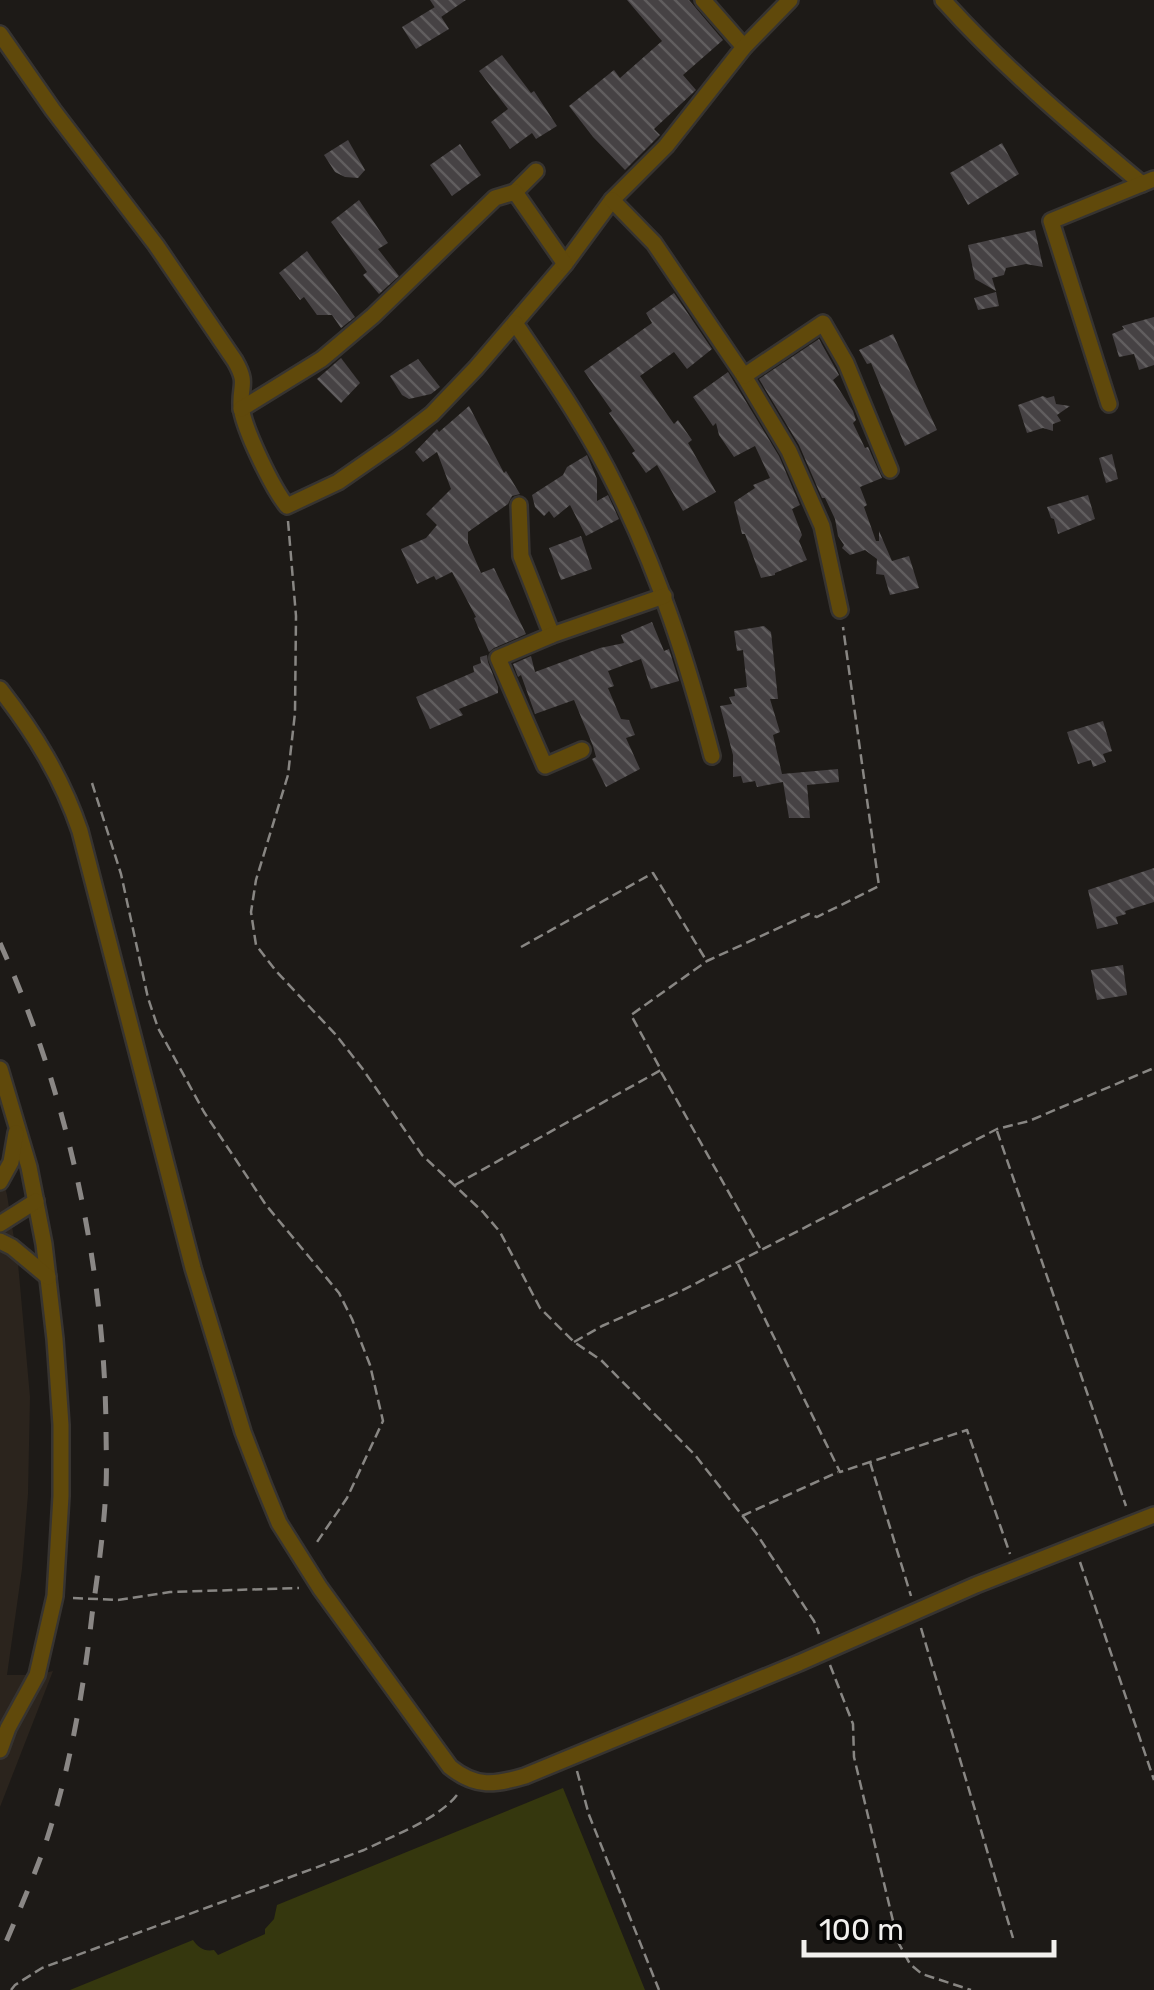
<svg xmlns="http://www.w3.org/2000/svg" width="1154" height="1990" font-family="Rubik,sans-serif">
<defs>
<pattern id="building-back-hatch" width="6" height="6" patternUnits="userSpaceOnUse" patternTransform="scale(2.5)"><rect width="6" height="6" fill="#464244"/><path d="M-1 5l2 2M0 0l6 6M5-1l2 2" fill="none" stroke="#615e5f"/></pattern>
</defs>
<rect width="100%" height="100%" fill="#1d1a17"/>
<polygon fill="#2b241d" points="0,1169 7,1195 18,1263 30,1397 28,1494 22,1569 7,1675 37,1675 53,1671 0,1807"/>
<path fill="#35370e" d="M 563,1788 L 645,1990 L 70,1990 L 193,1940 C 198,1947 204,1952 214,1950 L 218,1955 L 265,1934 L 265,1929 L 274,1919 L 277,1905 Z"/>
<g fill="url(#building-back-hatch)">
<polygon points="430,0 466,0 441,17"/>
<polygon points="627,0 689,0 723,40 683,75 696,90 654,129 660,135 625,170 593,137 569,106 614,70 620,78 662,41"/>
<polygon points="435,7 449,29 416,49 402,27"/>
<polygon points="502,55 531,93 534,91 557,126 536,139 532,133 510,149 491,122 508,109 479,71"/>
<polygon points="348,140 365,170 358,178 345,177 335,172 324,155"/>
<polygon points="1002,143 1019,174 968,205 950,173"/>
<polygon points="460,144 481,175 452,196 430,165"/>
<polygon points="359,200 388,243 378,249 399,276 379,294 363,275 367,272 331,222"/>
<polygon points="1035,230 1043,267 1026,264 1006,268 1004,275 992,278 996,291 975,279 968,245"/>
<polygon points="307,251 355,317 341,328 332,315 317,315 304,297 300,300 279,273"/>
<polygon points="996,292 999,306 978,310 974,298"/>
<polygon points="674,293 712,349 687,369 674,352 640,376 674,424 678,420 692,440 688,443 716,492 683,511 657,465 646,473 632,453 635,451 609,413 612,411 584,371 652,323 646,313"/>
<polygon points="1154,317 1154,365 1139,370 1134,354 1119,357 1112,334 1124,329 1122,326"/>
<polygon points="893,334 937,430 905,446 871,363 867,364 859,350"/>
<polygon points="819,339 839,375 833,380 853,411 856,420 853,423 865,448 868,447 882,478 860,487 867,505 864,507 876,541 879,541 879,531 892,561 909,556 919,588 890,595 884,575 876,574 877,559 865,550 850,555 842,548 844,545 838,536 835,519 825,498 822,498 799,445 759,379"/>
<polygon points="341,358 360,383 341,403 317,379"/>
<polygon points="418,359 440,387 431,394 409,399 402,395 390,376"/>
<polygon points="728,372 779,456 800,505 792,509 802,535 799,541 807,560 775,573 775,575 761,578 745,534 742,534 734,502 755,488 753,485 770,478 755,446 734,457 719,435 716,423 713,426 693,397"/>
<polygon points="1043,396 1047,398 1054,396 1056,404 1070,406 1057,415 1061,421 1053,424 1053,431 1043,428 1027,433 1018,405"/>
<polygon points="469,406 504,473 506,471 520,494 512,496 508,504 468,532 468,543 481,573 494,568 526,634 494,648 489,652 474,618 476,617 452,572 436,580 434,576 417,584 401,549 426,538 437,525 426,514 451,489 437,452 423,462 415,452 437,429 439,432"/>
<polygon points="1112,454 1118,479 1106,483 1099,458"/>
<polygon points="587,455 597,479 597,501 608,495 619,519 586,536 570,505 554,518 549,511 544,516 535,507 532,495 563,475 567,467"/>
<polygon points="1088,495 1095,519 1058,534 1054,519 1051,518 1047,507"/>
<polygon points="581,536 592,569 561,580 549,548"/>
<polygon points="652,622 664,651 669,649 679,681 651,689 641,659 608,671 614,686 608,688 621,719 629,720 635,735 626,738 640,769 606,787 592,759 596,757 593,746 574,700 535,714 521,675 518,677 513,664 531,656 535,672 600,648 624,643 621,635"/>
<polygon points="764,626 771,632 778,699 770,699 780,732 773,735 782,774 838,769 839,782 807,785 810,818 789,818 783,782 757,787 755,781 743,783 741,776 733,777 733,755 720,706 732,704 729,697 735,696 734,689 747,687 743,650 737,651 734,631"/>
<polygon points="487,655 488,662 498,687 498,693 459,709 463,715 430,729 416,697 474,672 473,666 481,663 480,657"/>
<polygon points="1103,721 1112,751 1103,754 1106,762 1093,767 1091,760 1078,764 1067,732"/>
<polygon points="1154,868 1154,902 1125,911 1126,914 1116,917 1118,924 1097,929 1088,890"/>
<polygon points="1123,965 1127,995 1097,1000 1091,970"/>
</g>
<g fill="none" stroke-linecap="round" stroke-linejoin="round">
<defs>
<g id="minor">
<polyline points="703,0 744,47"/>
<path d="M 943,0 C 1004,68 1072,125 1142,184"/>
<path d="M 0,34 L 53,110 L 156,245 L 235,361 C 248,384 240,384 241,406 C 243,428 273,489 287,506 L 338,482 L 397,441 L 432,414 L 476,368 L 565,264 L 612,200 L 666,146 L 744,47 L 790,0"/>
<polyline points="515,192 536,171"/>
<polyline points="612,200 654,243 744,376 789,451 822,526 840,610"/>
<path d="M 515,323 C 551,376 588,429 616,487 C 659,573 688,664 712,756"/>
<polyline points="744,376 823,323 846,363 890,470"/>
<polyline points="1109,404 1051,221 1154,179"/>
<polyline points="241,409 322,359 373,316 495,198 515,192 565,264"/>
<polyline points="519,505 521,556 552,635"/>
<path d="M 0,689 C 35,734 62,778 80,831 L 193,1268 L 243,1432 L 263,1484 L 279,1523 L 320,1588 L 450,1767 C 476,1788 495,1785 525,1776 L 799,1663 L 976,1585 L 1154,1515"/>
<polyline points="582,750 545,766 498,658 552,635 664,596"/>
<polyline points="0,1069 29,1167 44,1244 55,1339 61,1425 61,1496 55,1596 37,1675 8,1728 0,1750"/>
<polyline points="0,1182 11,1162 16,1133"/>
<polyline points="0,1224 36,1201"/>
<polyline points="0,1241 12,1247 48,1277"/>
</g>
</defs>
<use href="#minor" stroke="#373431" stroke-width="20"/>
<g stroke="#888683" stroke-width="2.5" stroke-dasharray="10 5" stroke-linecap="butt">
<polyline points="288,521 296,616 295,713 288,775 256,880 251,912 256,945 276,971 336,1035 362,1068 422,1155 483,1212 500,1232 540,1308 574,1342 601,1360 695,1455 756,1533 814,1621 819,1634"/>
<polyline points="92,783 121,874 148,998 158,1028 204,1112 266,1205 339,1293 352,1319 370,1365 383,1421 347,1498 315,1545"/>
<polyline points="521,947 653,873 706,960"/>
<polyline points="661,1072 760,1248"/>
<polyline points="997,1131 1126,1506"/>
<polyline points="455,1185 661,1070 631,1015 707,961 809,914 817,917 879,886 843,627"/>
<polyline points="738,1264 840,1472 967,1430 1010,1554"/>
<polyline points="574,1342 602,1326 681,1291 997,1129 1029,1121 1154,1068"/>
<polyline points="870,1462 911,1596"/>
<polyline points="742,1516 838,1472"/>
<polyline points="1080,1562 1154,1780"/>
<polyline points="73,1598 118,1600 170,1592 299,1588"/>
<polyline points="921,1628 1013,1938"/>
<polyline points="830,1665 853,1724 854,1757 898,1942 910,1964 922,1974 971,1990"/>
<polyline points="577,1771 589,1815 659,1990"/>
<path d="M 11,1990 L 15,1985 L 42,1968 L 364,1850 C 392,1836 442,1818 459,1792"/>
</g>
<use href="#minor" stroke="#60490b" stroke-width="15"/>
<path stroke="#8a8785" stroke-width="5" stroke-dasharray="18 18" stroke-linecap="butt" d="M 0,943 C 67,1092 104,1263 106,1426 C 106,1446 107,1467 106,1487 C 104,1530 98,1572 92,1615 C 83,1694 69,1775 43,1851 C 30,1886 15,1921 0,1956"/>
</g>
<path d="M804 1940v15h250v-15" fill="none" stroke="#f2f0ee" stroke-width="5"/>
<text x="819" y="1940" font-size="30" fill="#f2f0ee" stroke="#070605" stroke-width="8" paint-order="stroke">100 m</text>
</svg>
